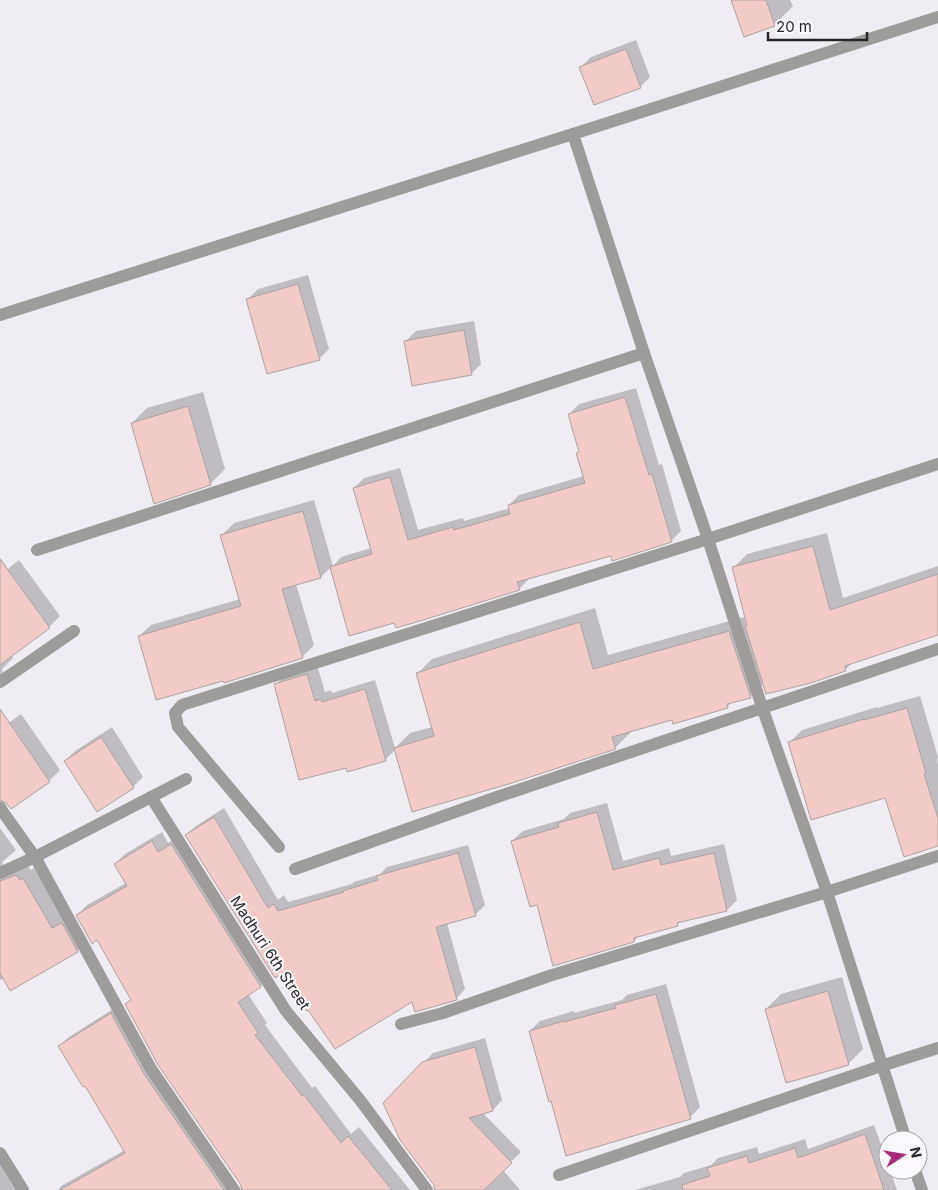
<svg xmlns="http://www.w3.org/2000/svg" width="938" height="1190" font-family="Inter,sans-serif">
<rect width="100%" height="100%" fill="#efedf3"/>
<g fill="#0003">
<polygon points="732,0 790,0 793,6 774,25"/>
<polygon points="636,40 650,77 640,87 581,67 591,57"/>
<polygon points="308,275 329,349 319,359 248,299 258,289"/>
<polygon points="474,321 481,364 471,374 406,341 416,331"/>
<polygon points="636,388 659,465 662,464 681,531 671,541 612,555 529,577 529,579 519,589 395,621 350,635 331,567 321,577 296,584 314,645 302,657 139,636 151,625 240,599 222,535 234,523 314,500 333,566 341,557 371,548 354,488 364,478 400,468 418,530 463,518 464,521 510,508 509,505 519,495 584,476 577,453 580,451 569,414 579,404"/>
<polygon points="203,392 225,469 210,484 132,423 147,408"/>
<polygon points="827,533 843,598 938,566 938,634 853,662 845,670 764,683 750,697 732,702 727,707 672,719 629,731 630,733 615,748 395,750 386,759 348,771 347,767 275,685 286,675 317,665 325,692 331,690 332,693 375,680 395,748 410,733 432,727 417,674 432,659 595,608 608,655 744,617 746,622 748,622 734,567 747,554"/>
<polygon points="0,558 8,569 19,560 60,616 49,627 11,655 13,658 2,669 3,674 0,678"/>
<polygon points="920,696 938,757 937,761 938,765 938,845 886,796 789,743 802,730 877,707 877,708"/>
<polygon points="21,714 60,770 49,781 5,801 4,802 7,807 0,814 0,729"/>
<polygon points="112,727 143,777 133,787 65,761 75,751"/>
<polygon points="607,803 623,861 669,848 671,856 724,844 737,900 727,910 682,920 677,925 639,936 634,941 538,904 512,841 523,831 564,819 570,813"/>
<polygon points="224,808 278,900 284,895 288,902 352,884 354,882 380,874 387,867 468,845 485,905 476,914 447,923 465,989 456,999 413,1000 308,1008 186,835 196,826"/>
<polygon points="0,828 16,850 2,862 3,865 27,865 31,870 34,868 63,919 87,940 77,951 0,980"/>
<polygon points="162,832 168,843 181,835 270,976 261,986 248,994 267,1023 265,1025 312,1088 315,1086 351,1134 359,1127 410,1190 243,1190 242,1185 126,1004 131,999 98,939 77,915 87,905 126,883 115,864 125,854"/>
<polygon points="842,977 863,1049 848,1064 766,1009 781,994"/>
<polygon points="666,984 700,1107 690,1117 552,1099 530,1031 540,1021 574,1011 574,1013 622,1000 627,995"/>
<polygon points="121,1004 154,1064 237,1185 243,1190 58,1190 61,1186 125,1150 85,1084 59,1046 69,1037"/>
<polygon points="485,1038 502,1100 493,1110 483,1113 521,1152 503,1170 520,1190 436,1190 435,1185 384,1103 433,1053"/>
<polygon points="874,1125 888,1164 888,1170 890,1170 897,1190 635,1190 680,1177 684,1173 711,1165 718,1158 757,1147 759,1154 805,1139 808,1149"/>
<polygon points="0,1161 19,1190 0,1190"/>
</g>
<g fill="#f2cac6" stroke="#aba3a2">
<polygon points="731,0 766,0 775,26 744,37"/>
<polygon points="626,49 641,88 594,105 579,67"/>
<polygon points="298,284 320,360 267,374 246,299"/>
<polygon points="464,330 472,375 412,386 404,341"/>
<polygon points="625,397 649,475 652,474 672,542 612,561 611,556 517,582 520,590 420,621 396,628 394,623 349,636 330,567 372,554 353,488 390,477 408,540 453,527 454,530 510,514 508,505 585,483 576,453 579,452 568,414"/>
<polygon points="188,406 211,485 154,504 131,423"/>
<polygon points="303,511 321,578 282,589 303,658 224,683 223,681 156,700 138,636 241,606 220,535"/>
<polygon points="813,546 830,610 938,574 938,635 845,666 846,671 811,683 766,694 745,626 747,626 732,567"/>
<polygon points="0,559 50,628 0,665"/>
<polygon points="580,622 593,669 729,631 751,698 727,704 728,708 673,724 672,720 612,737 616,749 509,784 412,812 394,748 434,736 416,673"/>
<polygon points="307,674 315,701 321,699 322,702 365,689 386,761 347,772 346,768 299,780 274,684"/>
<polygon points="907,708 926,773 924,774 938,818 938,846 904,857 885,798 811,820 788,742 864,719 864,720"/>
<polygon points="0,709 50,782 11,809 6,803 0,800"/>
<polygon points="101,737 134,788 97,812 64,761"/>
<polygon points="597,812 613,870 659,858 661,865 714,853 727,911 677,923 678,926 634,938 634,942 553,966 537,905 530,907 511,841 559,827 558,823"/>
<polygon points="214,817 268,908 274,904 278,911 344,892 343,891 378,880 376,876 458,853 476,916 436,927 457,1000 415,1012 412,1002 335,1049 308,1010 307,1011 280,975 275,978 185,835"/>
<polygon points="152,841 158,852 171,844 261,987 238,1002 258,1033 255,1035 302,1096 304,1095 341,1143 348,1136 392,1190 242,1190 241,1185 158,1065 125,1004 131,1000 97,940 92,944 76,915 127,886 114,864"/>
<polygon points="16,875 20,880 23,878 52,928 62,923 78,952 10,991 0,973 0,881"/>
<polygon points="828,991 849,1065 786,1083 765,1009"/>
<polygon points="656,994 691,1119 566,1156 551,1101 549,1102 529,1031 564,1021 564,1022 616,1008 615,1005"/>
<polygon points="111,1013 144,1074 224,1190 60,1190 125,1153 85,1086 83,1087 58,1046"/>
<polygon points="475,1047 493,1111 469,1118 512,1163 484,1190 435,1190 434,1185 400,1140 383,1103 422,1062"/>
<polygon points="865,1134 884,1190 683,1190 682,1185 710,1176 707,1168 747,1156 749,1163 795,1148 798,1158"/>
</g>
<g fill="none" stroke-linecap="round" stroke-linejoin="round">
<g stroke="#9e9c9a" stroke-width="12">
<polyline points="573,134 644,353 708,539 762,707 827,892 906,1140"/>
<polyline points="0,315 573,134 938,17"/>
<polyline points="37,550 644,353"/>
<polyline points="0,682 74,631"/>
<polyline points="151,797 286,1011 360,1100 427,1190"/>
<polyline points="0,808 35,857 151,1069 234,1190"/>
<polyline points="279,847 178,727 175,713 182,705 708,539 938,464"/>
<polyline points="295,869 497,797 938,649"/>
<polyline points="0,873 35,857 186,779"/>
<polyline points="401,1024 443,1013 549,976 827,892 938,856"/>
<polyline points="0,1153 23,1190"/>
<polyline points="915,1170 922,1190"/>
<polyline points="559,1175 881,1066 938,1048"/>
</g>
</g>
<g text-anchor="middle" stroke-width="4" stroke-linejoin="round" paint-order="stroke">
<g font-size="15" fill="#262528" stroke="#fcfaff">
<text transform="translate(270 953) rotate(57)" y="5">Madhuri 6th Street</text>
</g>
</g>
<g transform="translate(903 1155) rotate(78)"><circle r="24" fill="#fcfaff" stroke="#a6a5a9"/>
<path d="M0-4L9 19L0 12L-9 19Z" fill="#a62b7f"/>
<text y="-8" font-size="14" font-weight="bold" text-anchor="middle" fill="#262528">N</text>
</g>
<path d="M768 32v8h99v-8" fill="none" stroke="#262528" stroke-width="2.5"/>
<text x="776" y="32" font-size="15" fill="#262528" stroke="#fcfaff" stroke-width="4" paint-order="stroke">20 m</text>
</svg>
